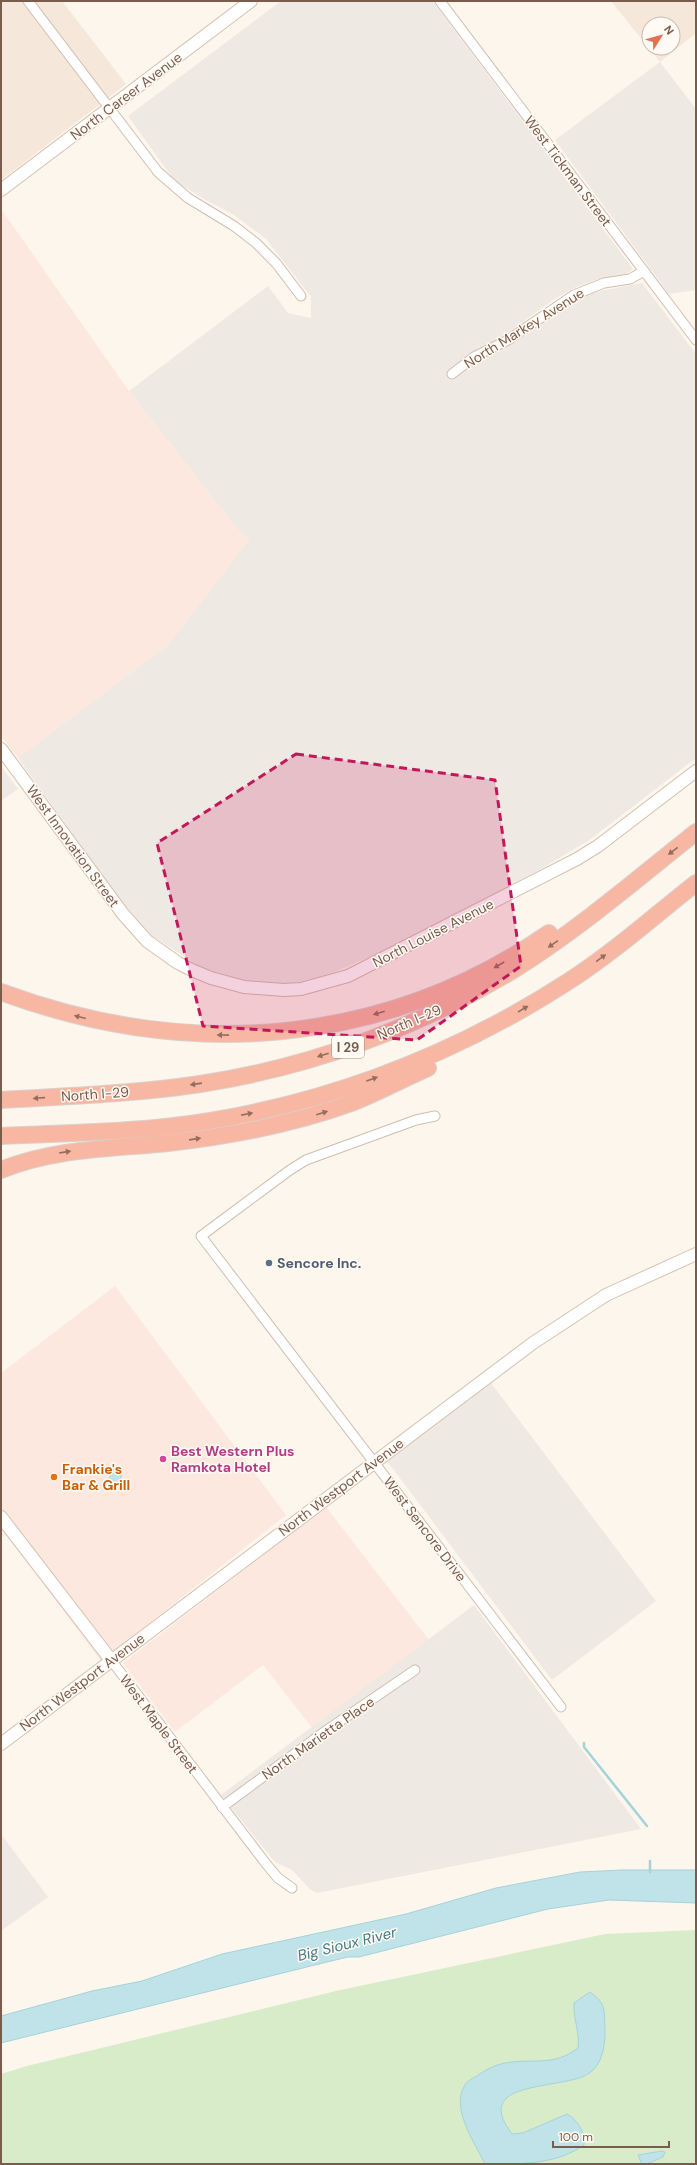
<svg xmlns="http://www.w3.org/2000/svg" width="697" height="2165" font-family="'DM Sans',sans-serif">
<rect width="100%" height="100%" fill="#fdf6ec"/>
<g fill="#f5e8da" fill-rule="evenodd">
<polygon points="1,1 62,1 126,84 1,180"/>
<path d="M 611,1 L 696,1 L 696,33 L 660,62 ZM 649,24 L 673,24 L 673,48 L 649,48 Z"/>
</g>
<g fill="#fde8e0">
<polygon points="1,209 129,391 242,535 250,538 168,645 18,758 1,736"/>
<polygon points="115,1286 286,1515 101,1661 1,1527 1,1373"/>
<polygon points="326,1507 429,1640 313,1729 263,1665 175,1732 123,1663"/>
</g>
<g fill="#efe9e4">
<polygon points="281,1 433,1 633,269 626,274 598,279 576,287 553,300 503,336 508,345 574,298 595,292 642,283 696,354 696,758 588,841 534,873 385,950 332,973 288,985 253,983 202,968 151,935 118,897 18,758 168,645 250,538 242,535 129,391 268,286 288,313 311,318 311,297 266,239 234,215 202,198 174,180 128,116"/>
<polygon points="660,62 696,109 696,290 669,294 555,140"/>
<polygon points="1,766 18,789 1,801"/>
<polygon points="491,1383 656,1601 552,1680 387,1461"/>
<polygon points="474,1605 641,1829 317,1893 311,1890 292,1870 275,1862 221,1795"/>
<polygon points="1,1834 48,1897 1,1931"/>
</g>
<polygon fill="#d8ecc9" points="696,1930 696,2164 1,2164 1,2074 27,2066 336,1991 605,1934"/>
<g fill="#bfe3e8" stroke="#a5d3da">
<path d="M 114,1469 L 121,1473 C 122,1481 117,1489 110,1491 L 106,1484 Z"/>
<polygon points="622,1870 696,1870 696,1903 609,1900 548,1909 359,1957 348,1957 327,1962 1,2043 1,2016 92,1991 142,1981 222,1954 406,1914 496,1888 580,1872"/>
<path d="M 590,1992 C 606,2003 604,2009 605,2028 C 605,2043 604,2060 592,2071 C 571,2092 468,2076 512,2134 L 523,2133 L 567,2114 C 578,2120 586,2134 584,2145 C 556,2165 519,2164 485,2164 C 475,2143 450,2108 465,2085 C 467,2081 473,2078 477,2076 C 485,2070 495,2065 505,2063 C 533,2058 553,2067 578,2048 C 580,2032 573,2019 574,2003 Z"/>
<polygon points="662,2151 665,2152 663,2157 647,2164 642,2164 638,2155"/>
</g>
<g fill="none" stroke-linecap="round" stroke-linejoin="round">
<g stroke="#a5d3da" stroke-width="2.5">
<polyline points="584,1743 584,1747 647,1826"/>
<polyline points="650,1872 650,1861"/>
</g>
<defs>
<g id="street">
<polyline points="28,1 158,172 188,198 234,226 256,243 276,263 301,296"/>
<polyline points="440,1 696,340"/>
<polyline points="452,374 474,357 508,340 574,295 604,283 630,279 644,271"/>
<polyline points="435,1116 416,1120 306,1160 290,1170 201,1236 561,1707"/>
<polyline points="111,1660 267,1865 278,1878 292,1888"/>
<polyline points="222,1807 327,1730 415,1670"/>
</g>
<g id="secondary">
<polyline points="1,190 251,1"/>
<polyline points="1,749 123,914 147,941 178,963 194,971 211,978 244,987 284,990 301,989 348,976 577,859 598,846 696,771"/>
<polyline points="1,1517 111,1660"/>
<polyline points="1,1744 533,1343 606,1295 696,1254"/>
</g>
<g id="highway">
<path d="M 1,992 C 187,1061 384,1047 549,933"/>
<path d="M 1,1100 C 67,1096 134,1094 200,1084 C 311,1067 420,1027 515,969 C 579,929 637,879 696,832"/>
<path d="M 1,1136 C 55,1133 110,1133 165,1127 C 309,1111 447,1060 569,981 C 614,952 654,916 696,883"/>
<path d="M 1,1170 C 55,1148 111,1149 168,1143 C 231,1136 294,1124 354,1102 C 379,1092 403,1079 428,1068"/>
</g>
</defs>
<use href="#street" stroke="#d1beb0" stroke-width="11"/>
<use href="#secondary" stroke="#d6c0b0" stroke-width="14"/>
<use href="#highway" stroke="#dad1cd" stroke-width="18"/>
<use href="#street" stroke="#fff" stroke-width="9"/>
<use href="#secondary" stroke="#fff" stroke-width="12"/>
<use href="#highway" stroke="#f7b7a3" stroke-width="16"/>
</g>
<defs><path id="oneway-solid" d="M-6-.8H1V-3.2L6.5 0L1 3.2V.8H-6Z"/></defs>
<g fill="#936e5e">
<use href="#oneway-solid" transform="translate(673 851) rotate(142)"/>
<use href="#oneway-solid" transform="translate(553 944) rotate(145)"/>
<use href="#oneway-solid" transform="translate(601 958) rotate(-36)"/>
<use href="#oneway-solid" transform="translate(499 965) rotate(150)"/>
<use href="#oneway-solid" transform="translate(523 1009) rotate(-31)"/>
<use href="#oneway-solid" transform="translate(379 1013) rotate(164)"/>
<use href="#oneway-solid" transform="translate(80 1017) rotate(-166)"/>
<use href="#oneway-solid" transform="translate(223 1035) rotate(-179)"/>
<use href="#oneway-solid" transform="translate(323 1055) rotate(163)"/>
<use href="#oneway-solid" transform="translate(372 1079) rotate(-20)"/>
<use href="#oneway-solid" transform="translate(196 1084) rotate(172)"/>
<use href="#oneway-solid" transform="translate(39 1098) rotate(176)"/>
<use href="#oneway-solid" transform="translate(322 1113) rotate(-17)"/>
<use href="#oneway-solid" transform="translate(247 1114) rotate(-11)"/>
<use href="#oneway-solid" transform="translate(195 1139) rotate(-8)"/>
<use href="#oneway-solid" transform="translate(65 1152) rotate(-9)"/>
</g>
<path fill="#c2185b" fill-opacity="0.2" stroke="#c2185b" stroke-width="3" stroke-dasharray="8 5" stroke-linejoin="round" d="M 296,754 L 495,780 L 521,966 L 417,1040 L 203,1026 L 157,843 Z"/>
<circle fill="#5c6f8a" stroke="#fffaf3" stroke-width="1.5" cx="269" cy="1263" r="4"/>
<circle fill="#d1479c" stroke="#fffaf3" stroke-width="1.5" cx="163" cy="1459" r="4"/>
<circle fill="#e8710a" stroke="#fffaf3" stroke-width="1.5" cx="54" cy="1477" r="4"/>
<g text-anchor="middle" stroke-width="3" stroke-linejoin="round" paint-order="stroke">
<rect fill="#fffaf3" stroke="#a28b7f" stroke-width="1" x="332" y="1036" width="32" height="22" rx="3"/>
<g font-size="13" font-weight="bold" fill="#7a5c4d">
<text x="348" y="1052">I 29</text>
</g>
<g font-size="14" fill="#7a5c4d" stroke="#fffaf3">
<text transform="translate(126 96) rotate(-37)" y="5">North Career Avenue</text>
<text transform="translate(568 171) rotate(53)" y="5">West Tickman Street</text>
<text transform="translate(524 328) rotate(-32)" y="5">North Markey Avenue</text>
<text transform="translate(73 846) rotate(54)" y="5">West Innovation Street</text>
<text transform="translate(433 933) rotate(-27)" y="5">North Louise Avenue</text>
<text transform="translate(409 1022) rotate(-23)" y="5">North I-29</text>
<text transform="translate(95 1094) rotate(-4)" y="5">North I-29</text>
<text transform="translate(341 1487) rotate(-37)" y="5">North Westport Avenue</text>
<text transform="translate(425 1529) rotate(53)" y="5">West Sencore Drive</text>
<text transform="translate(82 1682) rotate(-37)" y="5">North Westport Avenue</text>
<text transform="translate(159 1724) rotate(53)" y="5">West Maple Street</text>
<text transform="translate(318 1738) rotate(-35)" y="5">North Marietta Place</text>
</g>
<g font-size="14" font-weight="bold" fill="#4e5e75" stroke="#fffaf3" text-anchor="start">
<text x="277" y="1268">Sencore Inc.</text>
</g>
<g font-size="14" font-weight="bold" fill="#b23c85" stroke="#fffaf3" text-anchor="start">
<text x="171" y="1456">Best Western Plus<tspan x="171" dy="16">Ramkota Hotel</tspan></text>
</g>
<g font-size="14" font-weight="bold" fill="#c56008" stroke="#fffaf3" text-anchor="start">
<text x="62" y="1474">Frankie's<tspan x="62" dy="16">Bar &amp; Grill</tspan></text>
</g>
<g font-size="15" font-style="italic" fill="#437c86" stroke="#fffaf3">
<text transform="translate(347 1944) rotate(-14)" y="5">Big Sioux River</text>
</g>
</g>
<rect width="697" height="2165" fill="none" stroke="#7a5c4d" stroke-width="4"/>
<g transform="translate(661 36) rotate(53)"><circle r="19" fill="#fffaf3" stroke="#cabbb1"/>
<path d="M0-3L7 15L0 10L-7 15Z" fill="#e76f51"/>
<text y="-6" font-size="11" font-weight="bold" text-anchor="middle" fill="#7a5c4d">N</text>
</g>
<path d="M553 2141v6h116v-6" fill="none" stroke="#7a5c4d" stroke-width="2"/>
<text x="559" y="2141" font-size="12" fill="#7a5c4d" stroke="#fffaf3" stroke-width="3" paint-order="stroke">100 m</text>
</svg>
